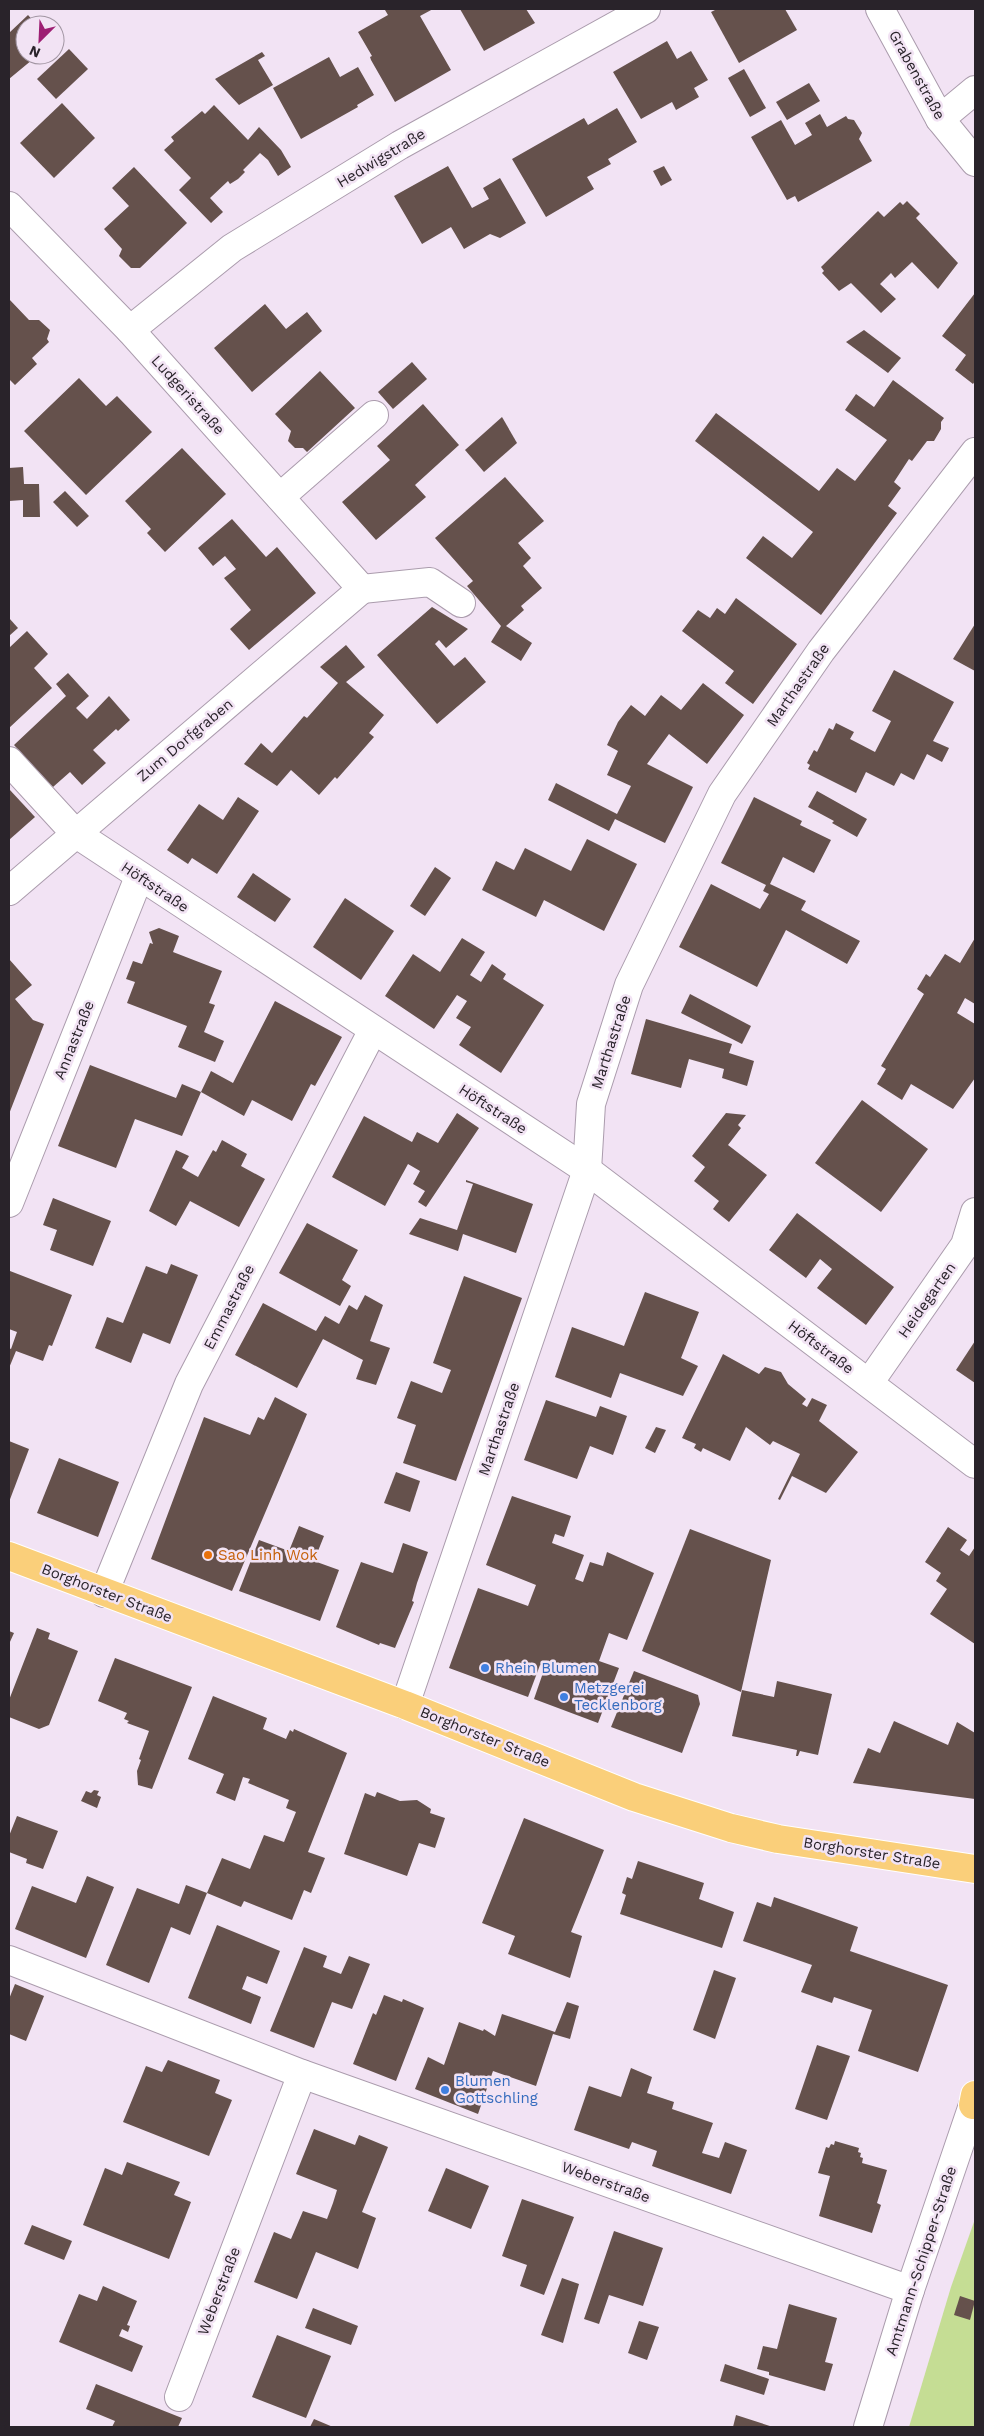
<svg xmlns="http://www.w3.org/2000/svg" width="984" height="2436" font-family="'Work Sans',sans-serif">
<rect width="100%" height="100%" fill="#f2e3f4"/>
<polygon fill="#c5dd94" points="975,2219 975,2427 909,2427 951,2287"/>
<g fill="#65514c">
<polygon points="387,9 433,9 420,16 451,70 395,102 371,60 370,57 372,56 358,32 388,15 385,10"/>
<polygon points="460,9 526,9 535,23 484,51"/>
<polygon points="717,9 785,9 797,30 739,63 711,12"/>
<polygon points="28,15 37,25 25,25 25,55 38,55 9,79 9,33"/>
<polygon points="667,41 677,59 691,51 708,80 694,88 699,97 676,110 672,102 641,119 613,72"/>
<polygon points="69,49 88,69 56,99 37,79"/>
<polygon points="262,52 265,56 258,60 273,85 239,105 215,79"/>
<polygon points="329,57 340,77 358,67 374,95 357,105 358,107 301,139 273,88"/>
<polygon points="744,69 766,108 750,117 728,78"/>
<polygon points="809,83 820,101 787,120 776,102"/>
<polygon points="62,103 95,138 54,178 20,143"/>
<polygon points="214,105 248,140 259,127 281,150 291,167 278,176 268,160 260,153 243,170 245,172 238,179 230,184 228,181 210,198 223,212 211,223 179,190 191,178 164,150 174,141 171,137 202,111 205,114"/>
<polygon points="617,108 637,142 608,159 611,164 587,177 594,189 546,217 512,159 584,118 588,125"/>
<polygon points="820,114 827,127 846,116 848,119 854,120 862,133 859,139 872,161 798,202 795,196 787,200 751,137 781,120 795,145 812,135 805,123"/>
<polygon points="448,166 472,208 489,199 483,188 500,178 526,223 500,238 490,234 464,249 451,227 422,244 394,196"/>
<polygon points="664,166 672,180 661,186 653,171"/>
<polygon points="134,167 187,223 140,268 131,268 119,256 122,249 104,229 129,206 112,188"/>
<polygon points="907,201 920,214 916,218 958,263 938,289 912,262 895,278 891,273 880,284 896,299 881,313 851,283 839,291 822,273 824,271 821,267 878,211 884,217 900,202 903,205"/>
<polygon points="975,293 975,381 973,384 955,370 966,355 942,336"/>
<polygon points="9,299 29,320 39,320 50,330 47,339 49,342 32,358 37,364 15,385 9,379"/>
<polygon points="265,304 286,329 307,312 322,331 252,392 214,348"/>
<polygon points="864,330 901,358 888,373 846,342"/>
<polygon points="412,362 427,379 393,409 378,392"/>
<polygon points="320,371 355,408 307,452 303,448 295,448 288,441 291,431 275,414"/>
<polygon points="79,378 106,406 117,396 152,432 86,495 24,431"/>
<polygon points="893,380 944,418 941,422 941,429 934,441 927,441 912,461 909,459 894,482 901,488 888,506 897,513 821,615 746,558 763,536 792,558 813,532 695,441 716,413 819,491 837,468 855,481 887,440 845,410 856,394 874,407"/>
<polygon points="423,404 459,445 415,485 426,497 376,540 342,502 390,460 377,446"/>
<polygon points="502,417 517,443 484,472 465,450"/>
<polygon points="182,448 226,494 165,552 147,533 151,529 125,501"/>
<polygon points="23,467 24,484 39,484 40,517 23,517 23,500 9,501 9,468"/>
<polygon points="505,477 544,521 518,543 531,558 523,566 542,588 521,606 524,610 506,626 532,643 521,661 491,642 501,626 467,586 473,581 435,538"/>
<polygon points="65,491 89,516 77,527 53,502"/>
<polygon points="232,519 266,557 277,547 316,593 249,650 230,629 251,610 224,578 236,569 225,556 213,566 198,548"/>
<polygon points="736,598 797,644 753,704 725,683 734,671 682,631 698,610 710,618 717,608 725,614"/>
<polygon points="432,607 468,629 446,648 439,640 435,644 454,666 465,657 486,682 437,724 377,655"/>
<polygon points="9,618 18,628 9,636"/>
<polygon points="975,624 975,671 953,659"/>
<polygon points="27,631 48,654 34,668 52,688 9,728 9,648"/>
<polygon points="346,645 365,667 346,682 384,715 369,733 374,737 337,779 335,777 319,795 291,770 277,786 244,764 261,743 272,753 304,716 307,718 338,683 320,667"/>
<polygon points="894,670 954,702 933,741 949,748 942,762 927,754 914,780 901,773 894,786 866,772 856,793 808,769 810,765 807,763 814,750 817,752 829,728 833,730 836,723 854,732 850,739 875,752 891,721 872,711"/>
<polygon points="68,673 89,696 76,708 87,719 109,696 130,720 118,731 116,729 93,750 106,763 82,785 70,772 53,787 14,745 66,696 56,684"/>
<polygon points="703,683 744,715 707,764 669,734 647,764 693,787 665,843 615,819 609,831 548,800 556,783 617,814 631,786 607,775 618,751 607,745 618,722 631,705 645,716 661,695 681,710"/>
<polygon points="9,789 35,817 9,840"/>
<polygon points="817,791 867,819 857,837 832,823 834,821 808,807"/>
<polygon points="238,797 259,811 217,874 192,858 188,864 167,850 199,804 223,820"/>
<polygon points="754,797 802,821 800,825 831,840 814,873 783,857 770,884 806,901 801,910 860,941 847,964 786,930 757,987 679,947 711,884 760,909 769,894 763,891 766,885 721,863"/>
<polygon points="587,839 637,864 604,931 544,900 536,917 482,890 496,861 514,870 525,848 571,871"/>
<polygon points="435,867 451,878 425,916 410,906"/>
<polygon points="253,873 291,899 275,922 237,897"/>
<polygon points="345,898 394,931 361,980 313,947"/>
<polygon points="159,928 179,936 173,952 222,971 209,1003 215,1005 204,1032 224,1041 215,1062 178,1047 187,1026 127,1003 135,982 126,979 133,961 142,964 150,943 153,944 149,932"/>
<polygon points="462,938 485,952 470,975 481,982 492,964 506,974 503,979 544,1005 501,1073 459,1045 471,1027 456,1018 467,1001 457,995 434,1029 385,996 413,954 440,972"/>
<polygon points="975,938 975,1004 965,998 957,1013 975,1024 975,1078 953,1109 911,1084 902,1100 877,1084 886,1069 881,1066 924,994 917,989 926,974 930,977 945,954 960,963"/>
<polygon points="9,959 32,985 15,999 33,1020 44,1024 9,1114"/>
<polygon points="690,994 751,1026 742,1044 681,1013"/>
<polygon points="275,1001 342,1037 315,1086 311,1084 292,1121 252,1100 244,1116 201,1092 211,1071 233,1083"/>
<polygon points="646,1019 732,1044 729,1053 754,1061 747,1086 722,1078 724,1069 689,1059 681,1088 631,1074"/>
<polygon points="90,1065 176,1098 182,1084 201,1092 182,1136 135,1119 116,1168 58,1146"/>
<polygon points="862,1100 928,1149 881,1212 815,1163"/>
<polygon points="457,1113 479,1128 426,1207 418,1202 425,1191 413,1184 420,1171 408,1164 385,1206 332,1177 364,1116 412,1142 417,1132 438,1143"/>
<polygon points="726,1113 746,1115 738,1125 741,1128 728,1145 767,1175 729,1222 713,1209 719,1201 694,1181 705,1167 692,1156"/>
<polygon points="222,1140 247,1154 241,1166 265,1179 239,1227 190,1201 176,1226 149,1211 176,1150 189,1156 182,1168 198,1177 213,1150 216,1152"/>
<polygon points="466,1180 533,1204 516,1253 463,1234 458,1251 409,1234 420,1218 457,1230 473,1184 466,1182"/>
<polygon points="53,1198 111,1221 93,1266 50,1250 57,1230 43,1225"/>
<polygon points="797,1213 894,1287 866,1325 817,1288 832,1269 820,1259 806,1278 769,1250"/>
<polygon points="307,1223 358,1250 342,1280 351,1286 340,1306 279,1273"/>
<polygon points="171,1264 198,1275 170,1344 143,1333 131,1363 95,1348 107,1317 123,1323 146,1266 167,1274"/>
<polygon points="10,1271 72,1295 52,1346 49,1345 43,1361 16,1351 9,1368 9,1348 11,1349 17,1332 9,1329"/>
<polygon points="464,1276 522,1298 456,1481 403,1463 416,1425 397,1418 411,1381 442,1393 451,1370 433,1363"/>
<polygon points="645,1292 699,1312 681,1358 698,1366 683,1396 620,1373 611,1398 555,1377 572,1327 624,1346"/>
<polygon points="365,1295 383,1305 370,1341 390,1348 376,1385 356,1379 363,1360 323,1339 297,1388 235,1355 263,1303 316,1331 325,1316 339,1324 349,1305 357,1310"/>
<polygon points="975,1341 975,1383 956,1370"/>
<polygon points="723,1354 759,1374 765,1367 781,1372 788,1384 806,1399 802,1404 807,1407 812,1398 827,1405 819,1421 858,1452 826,1493 792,1476 780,1500 778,1499 800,1454 773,1441 770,1445 746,1427 730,1461 703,1448 701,1452 694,1448 696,1444 682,1438"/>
<polygon points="275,1397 307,1414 232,1591 151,1559 204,1417 250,1435 258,1417 264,1420"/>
<polygon points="546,1400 596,1417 600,1406 627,1416 613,1455 590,1446 577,1479 524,1460"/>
<polygon points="656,1427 666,1430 655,1453 645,1448"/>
<polygon points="9,1441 29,1449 9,1502"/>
<polygon points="59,1458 119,1482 98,1537 37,1513"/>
<polygon points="396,1472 420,1481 410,1512 384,1503"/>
<polygon points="512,1496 571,1516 564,1537 555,1534 552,1543 584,1555 575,1579 583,1582 590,1562 603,1566 607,1552 654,1573 627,1640 609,1633 599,1661 619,1668 598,1723 534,1699 545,1667 540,1665 528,1697 449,1668 478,1588 528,1606 536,1585 486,1565"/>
<polygon points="299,1526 324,1536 314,1561 339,1570 320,1621 239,1591 259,1540 289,1551"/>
<polygon points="948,1527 967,1540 960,1550 969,1556 975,1547 975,1644 930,1614 947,1589 936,1581 941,1573 925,1562"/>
<polygon points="690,1529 771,1560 741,1692 642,1651"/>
<polygon points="403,1543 428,1552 417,1583 412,1601 414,1602 395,1648 380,1643 379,1645 336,1627 361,1562 393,1573"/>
<polygon points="37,1628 50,1633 48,1639 78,1651 49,1725 39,1729 9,1717 9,1700"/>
<polygon points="9,1631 14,1633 9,1644"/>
<polygon points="115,1658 192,1687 152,1789 138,1785 137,1771 141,1760 139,1759 149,1731 127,1723 129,1721 124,1719 127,1713 98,1701"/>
<polygon points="634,1671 698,1695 700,1704 682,1753 611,1727"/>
<polygon points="777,1681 832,1694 818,1755 800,1751 798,1756 796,1756 797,1750 732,1736 742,1690 774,1697"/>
<polygon points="213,1696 267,1718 263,1729 286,1739 290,1730 293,1732 294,1729 347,1753 308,1852 325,1858 311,1893 304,1890 292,1920 244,1901 241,1907 207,1893 222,1858 250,1869 264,1835 284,1842 296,1812 286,1808 289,1800 248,1783 250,1779 243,1777 235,1801 216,1793 224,1774 188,1759"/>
<polygon points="894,1721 948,1745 957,1722 975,1733 975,1799 853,1783 868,1748 880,1753"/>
<polygon points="94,1790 99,1791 97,1795 101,1797 97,1808 81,1801 86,1791 91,1793"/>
<polygon points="377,1792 400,1801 417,1800 431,1809 430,1813 445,1818 435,1848 419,1843 407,1876 344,1854 365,1793 375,1797"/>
<polygon points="17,1816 58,1831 43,1869 26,1863 27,1859 9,1852 9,1836"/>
<polygon points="524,1818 604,1850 571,1932 582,1936 570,1978 508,1954 515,1936 482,1923"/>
<polygon points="638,1861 704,1883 699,1899 734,1912 722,1948 620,1914 626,1895 622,1893 627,1877 632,1879"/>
<polygon points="87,1876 114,1887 86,1958 15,1929 32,1886 76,1903"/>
<polygon points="186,1885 207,1893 190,1935 171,1927 149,1983 106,1965 137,1888 179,1904"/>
<polygon points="774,1897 858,1927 850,1951 948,1985 918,2072 858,2051 872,2010 834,1997 832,2003 801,1992 812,1965 743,1941 757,1902 771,1907"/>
<polygon points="217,1925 280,1951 267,1984 247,1976 242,1989 261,1997 251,2024 188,1998"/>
<polygon points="304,1947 327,1956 323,1967 341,1974 349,1956 370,1964 352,2009 332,2002 314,2048 270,2031"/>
<polygon points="714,1970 736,1978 715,2039 693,2030"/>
<polygon points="15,1984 44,1996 26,2041 9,2034 9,1999"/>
<polygon points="384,1995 402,2002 403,1999 424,2008 396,2081 353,2064 373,2013 376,2015"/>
<polygon points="567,2002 579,2006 570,2039 553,2034 536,2086 493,2071 478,2114 415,2089 428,2057 444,2065 459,2022 483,2031 484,2029 495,2036 502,2014 555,2032"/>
<polygon points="817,2045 850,2056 827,2120 795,2109"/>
<polygon points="168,2060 220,2080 215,2093 232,2100 209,2156 123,2122 146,2066 162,2072"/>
<polygon points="631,2068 652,2077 647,2093 674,2102 672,2109 713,2123 702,2153 719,2158 725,2142 747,2150 731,2194 652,2166 657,2151 632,2142 629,2149 574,2130 589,2086 621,2097"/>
<polygon points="314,2129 355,2145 359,2135 388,2147 362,2212 376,2218 358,2269 316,2252 297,2299 254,2282 274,2232 291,2239 303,2211 327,2219 333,2203 337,2190 296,2174"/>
<polygon points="835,2141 859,2148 858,2152 861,2153 860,2157 863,2158 862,2163 887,2170 877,2203 881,2205 872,2233 819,2216 830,2176 818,2173 826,2147 829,2148 831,2144 834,2145"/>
<polygon points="127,2162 180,2182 174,2195 191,2202 169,2259 83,2225 105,2168 122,2175"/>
<polygon points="446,2168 489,2186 471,2229 428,2211"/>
<polygon points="522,2199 574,2217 544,2295 520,2286 527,2265 502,2256"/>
<polygon points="32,2225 72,2241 64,2260 24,2244"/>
<polygon points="614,2231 663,2248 643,2306 609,2295 599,2324 584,2319"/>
<polygon points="562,2278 579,2284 563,2343 541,2335"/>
<polygon points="103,2286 137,2301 127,2325 130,2326 128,2332 122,2329 119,2336 143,2346 132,2372 59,2342 79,2294 97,2301"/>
<polygon points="960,2296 975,2301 970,2320 954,2315"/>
<polygon points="789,2304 837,2318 825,2362 833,2364 825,2391 769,2375 769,2372 757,2369 763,2346 777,2349"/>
<polygon points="313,2308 358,2326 351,2345 305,2328"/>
<polygon points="639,2321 659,2327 647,2360 628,2353"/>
<polygon points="277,2335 331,2356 306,2418 252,2397"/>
<polygon points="725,2364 769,2379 764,2395 720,2381"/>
<polygon points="96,2384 182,2418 178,2427 112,2427 115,2421 86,2409"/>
<polygon points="736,2415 773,2427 733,2427"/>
<polygon points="314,2419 333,2427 310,2427"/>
</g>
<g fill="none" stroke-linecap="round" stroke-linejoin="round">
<defs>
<g id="minor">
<polyline points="880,9 940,119 975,162"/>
<polyline points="940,119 975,90"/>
<polyline points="9,206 130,330 362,589"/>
<polyline points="130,330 232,248 400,145 646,9"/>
<polyline points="280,497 374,415"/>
<polyline points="362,589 430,582 461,603"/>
<polyline points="9,761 75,833 587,1170 975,1464"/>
<polyline points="9,891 362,589"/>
<polyline points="9,1203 139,877"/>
<polyline points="869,1383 965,1245 975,1212"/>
<polyline points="104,1593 189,1384 373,1030"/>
<polyline points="405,1705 587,1170 591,1104 629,985 722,794 821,651 975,452"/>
<polyline points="9,1960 302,2074 910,2290"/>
<polyline points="179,2397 302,2074"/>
<polyline points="868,2427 910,2290 973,2105"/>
</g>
<g id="major">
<polyline points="9,1556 405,1705 634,1797 731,1828 778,1839 975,1869"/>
<polyline points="975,2095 973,2105 975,2105"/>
</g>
</defs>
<use href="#minor" stroke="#ab9cad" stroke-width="30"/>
<use href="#major" stroke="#fff" stroke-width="30"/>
<use href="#minor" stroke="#fff" stroke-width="28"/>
<use href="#major" stroke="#facf7a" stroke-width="28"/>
</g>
<circle fill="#e8710a" stroke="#f2e3f4" stroke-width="2" cx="208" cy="1555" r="5"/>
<g fill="#3f7fe0" stroke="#f2e3f4" stroke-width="2">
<circle cx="485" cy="1668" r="5"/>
<circle cx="564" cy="1697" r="5"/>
<circle cx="445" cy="2090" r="5"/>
</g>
<g text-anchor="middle" stroke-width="5" stroke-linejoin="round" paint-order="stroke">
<g font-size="15" fill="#29232a" stroke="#f2e3f4">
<text transform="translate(917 75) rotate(61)" y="5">Grabenstraße</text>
<text transform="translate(381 158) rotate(-31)" y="5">Hedwigstraße</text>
<text transform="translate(188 395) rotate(48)" y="5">Ludgeristraße</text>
<text transform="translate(798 685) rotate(-55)" y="5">Marthastraße</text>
<text transform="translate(185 740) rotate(-40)" y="5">Zum Dorfgraben</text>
<text transform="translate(155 887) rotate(34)" y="5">Höftstraße</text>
<text transform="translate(74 1040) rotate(-68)" y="5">Annastraße</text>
<text transform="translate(611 1042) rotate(-72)" y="5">Marthastraße</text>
<text transform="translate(493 1109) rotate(33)" y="5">Höftstraße</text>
<text transform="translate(927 1300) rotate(-55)" y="5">Heidegarten</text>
<text transform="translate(229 1307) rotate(-63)" y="5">Emmastraße</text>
<text transform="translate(821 1347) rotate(37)" y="5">Höftstraße</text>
<text transform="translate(499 1429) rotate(-71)" y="5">Marthastraße</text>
<text transform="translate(107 1593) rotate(21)" y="5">Borghorster Straße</text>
<text transform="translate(485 1737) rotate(22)" y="5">Borghorster Straße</text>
<text transform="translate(872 1853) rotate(9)" y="5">Borghorster Straße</text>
<text transform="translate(606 2182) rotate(20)" y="5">Weberstraße</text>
<text transform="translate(921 2261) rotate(-72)" y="5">Amtmann-Schipper-Straße</text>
<text transform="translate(219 2291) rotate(-69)" y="5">Weberstraße</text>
</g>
<g font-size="15" fill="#c56008" stroke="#f2e3f4" text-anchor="start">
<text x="218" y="1560">Sao Linh Wok</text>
</g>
<g font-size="15" fill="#366cbe" stroke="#f2e3f4" text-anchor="start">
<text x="495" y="1673">Rhein Blumen</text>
<text x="574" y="1693">Metzgerei<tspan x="574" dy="17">Tecklenborg</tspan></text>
<text x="455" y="2086">Blumen<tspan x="455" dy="17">Gottschling</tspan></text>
</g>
</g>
<rect width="984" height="2436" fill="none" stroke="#29232a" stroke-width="20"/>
<g transform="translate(40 40) rotate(204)"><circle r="24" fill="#f2e3f4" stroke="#a296a3"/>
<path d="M0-4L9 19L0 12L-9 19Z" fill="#9d1e73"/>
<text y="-8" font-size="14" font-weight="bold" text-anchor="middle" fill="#29232a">N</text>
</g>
</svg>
